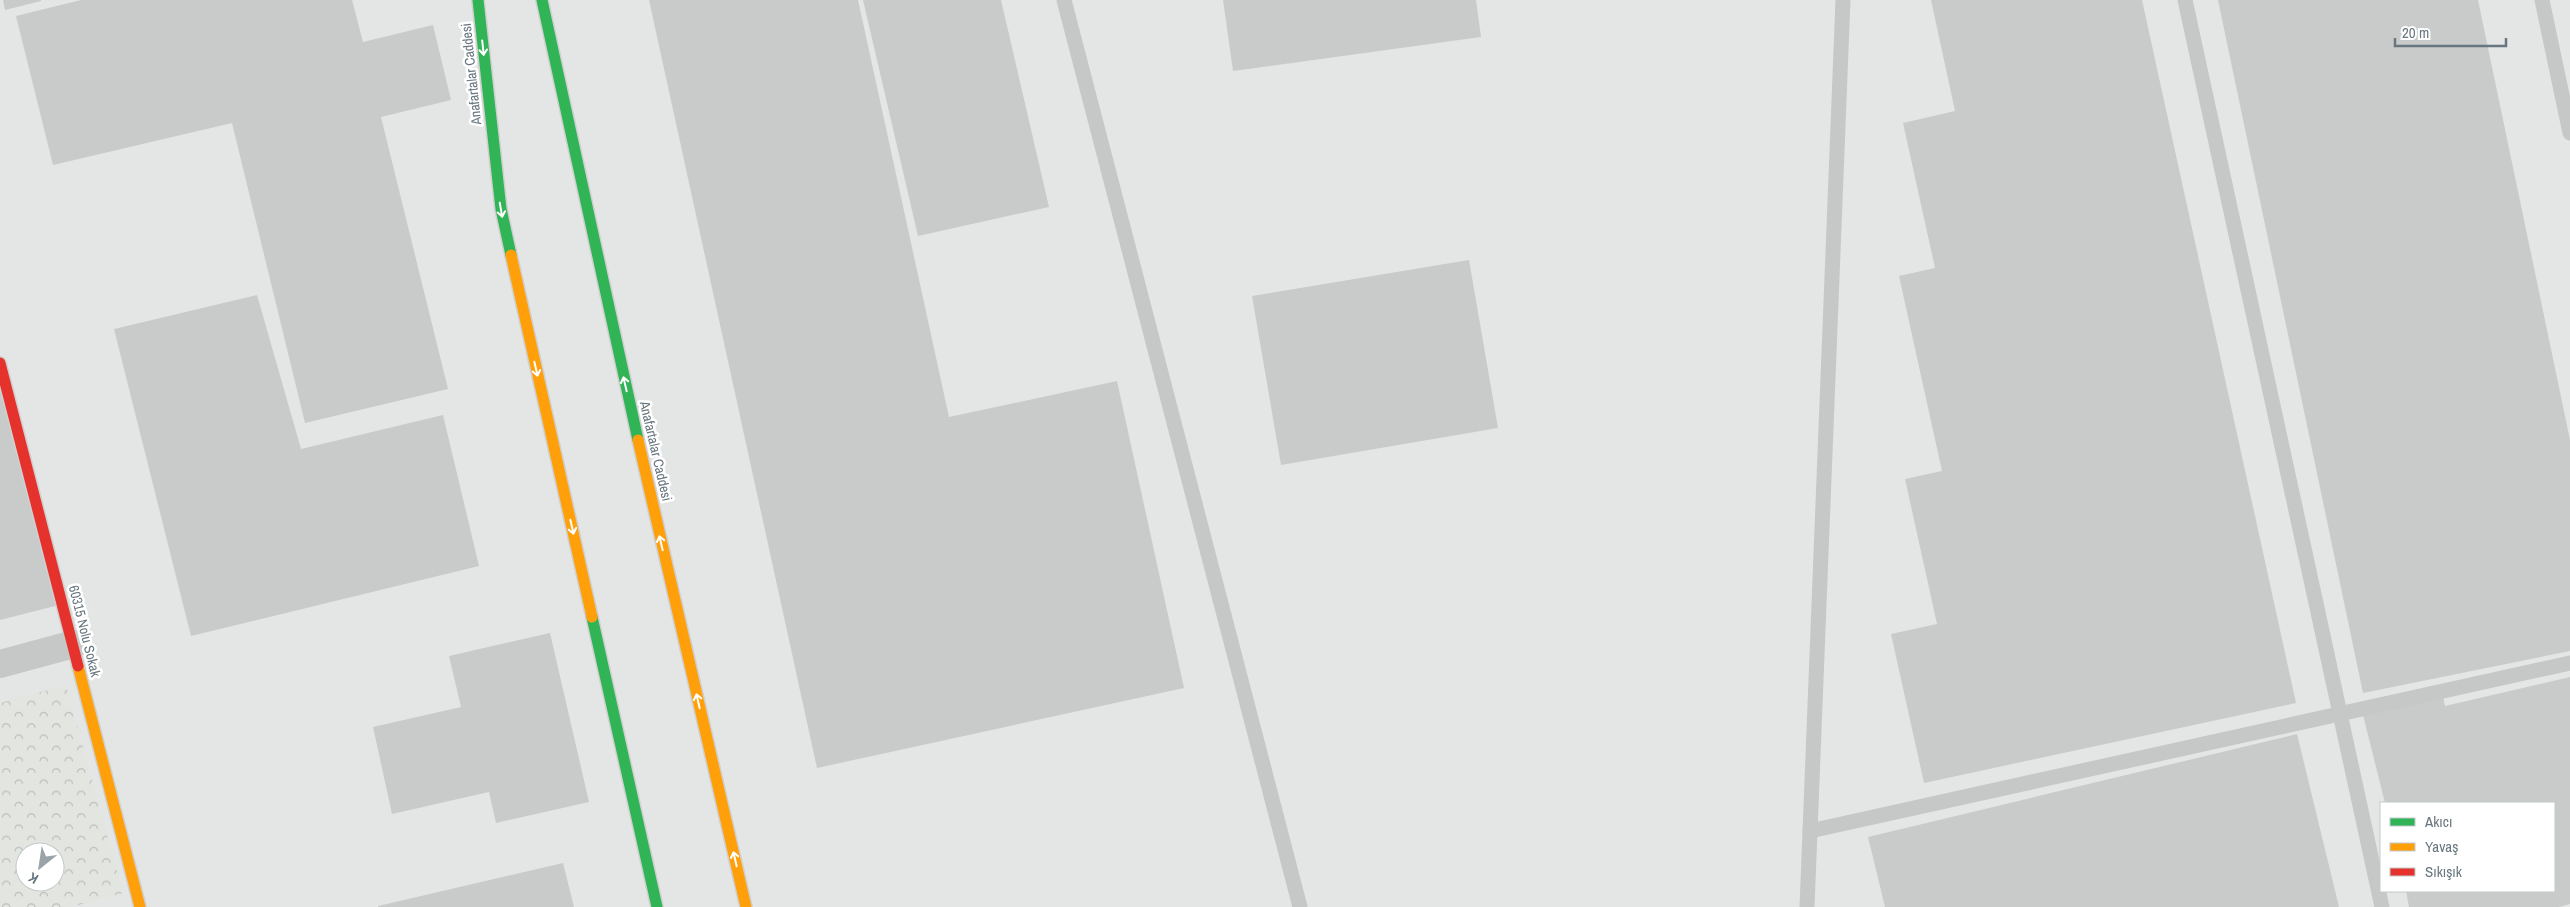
<svg xmlns="http://www.w3.org/2000/svg" width="2570" height="907" font-family="'Archivo Narrow',sans-serif">
<defs>
<pattern id="park-crowns" width="20" height="18" patternUnits="userSpaceOnUse" patternTransform="scale(1.25)"><rect width="20" height="18" fill="#e3e5e0"/><path d="M2 6a3 3 0 1 1 6 0M12 15a3 3 0 1 1 6 0" fill="none" stroke="#bcbebb"/></pattern>
</defs>
<rect width="100%" height="100%" fill="#f4f4f3"/>
<path fill="#e4e5e5" fill-rule="evenodd" d="M 0,0 L 2570,0 L 2570,907 L 0,907 ZM 2381,803 L 2554,803 L 2554,891 L 2381,891 ZM 25,852 L 55,852 L 55,882 L 25,882 Z"/>
<path fill="url(#park-crowns)" fill-rule="evenodd" d="M 66,685 L 123,893 L 71,907 L 0,907 L 0,703 ZM 25,852 L 55,852 L 55,882 L 25,882 Z"/>
<g fill="#c9cbcb">
<polygon points="3,0 41,0 41,1 5,10"/>
<polygon points="81,0 352,0 363,42 433,25 451,100 381,117 448,389 305,423 232,123 53,165 16,16"/>
<polygon points="649,0 858,0 949,417 1117,381 1184,688 817,768"/>
<polygon points="863,0 1001,0 1049,207 918,236"/>
<polygon points="1223,0 1476,0 1481,37 1233,71"/>
<polygon points="1931,0 2142,0 2296,703 1924,783 1891,634 1937,624 1905,479 1942,471 1899,276 1935,268 1903,123 1955,111"/>
<polygon points="2218,0 2478,0 2570,440 2570,651 2363,693"/>
<polygon points="1469,260 1498,428 1281,465 1252,296"/>
<polygon points="257,295 301,449 443,415 479,566 191,636 114,329"/>
<polygon points="0,388 59,605 0,620"/>
<polygon points="550,633 589,802 496,823 489,792 392,814 373,727 461,707 449,656"/>
<polygon points="2570,677 2570,904 2559,907 2409,907 2406,891 2554,891 2554,803 2385,803 2363,715 2443,696 2445,706"/>
<polygon points="2297,734 2339,907 1885,907 1868,837"/>
<polygon points="563,863 574,907 378,907 378,906"/>
</g>
<g fill="none" stroke-linecap="round" stroke-linejoin="round">
<defs>
<g id="fast">
<polyline points="478,0 501,209 511,255"/>
<polyline points="542,0 638,440"/>
<polyline points="592,617 657,907"/>
</g>
<g id="slow">
<polyline points="511,255 592,617"/>
<polyline points="638,440 746,907"/>
<polyline points="78,666 140,907"/>
</g>
<polyline id="jam" points="0,363 78,666"/>
</defs>
<use href="#fast" stroke="#d0d0d0" stroke-width="14"/>
<use href="#slow" stroke="#d0d0d0" stroke-width="14"/>
<use href="#jam" stroke="#d0d0d0" stroke-width="14"/>
<g stroke="#c6c8c8" stroke-width="15">
<polyline points="1064,0 1300,907"/>
<polyline points="2185,0 2382,907"/>
<polyline points="2542,0 2570,133"/>
<polyline points="1810,831 2570,663"/>
<polyline points="1807,907 1843,0"/>
</g>
<polyline stroke="#c6c8c8" stroke-width="28" points="0,664 74,644"/>
<use href="#fast" stroke="#30b455" stroke-width="11"/>
<use href="#slow" stroke="#ff9f0a" stroke-width="11"/>
<use href="#jam" stroke="#e5322d" stroke-width="11"/>
</g>
<defs><path id="oneway-shaft" d="M-6 0H5M1.5-3L5.5 0L1.5 3" fill="none" stroke-width="1.6" stroke-linecap="round" stroke-linejoin="round" transform="scale(1.25)"/></defs>
<g stroke="#fff">
<use href="#oneway-shaft" transform="translate(483 48) rotate(84)"/>
<use href="#oneway-shaft" transform="translate(501 210) rotate(80)"/>
<use href="#oneway-shaft" transform="translate(536 369) rotate(77)"/>
<use href="#oneway-shaft" transform="translate(625 384) rotate(-103)"/>
<use href="#oneway-shaft" transform="translate(572 527) rotate(77)"/>
<use href="#oneway-shaft" transform="translate(661 543) rotate(-103)"/>
<use href="#oneway-shaft" transform="translate(698 701) rotate(-103)"/>
<use href="#oneway-shaft" transform="translate(735 859) rotate(-103)"/>
</g>
<g text-anchor="middle" stroke-width="5" stroke-linejoin="round" paint-order="stroke">
<g font-size="14" fill="#68777f" stroke="#fff">
<text transform="translate(471 74) rotate(-96)" y="5">Anafartalar Caddesi</text>
<text transform="translate(656 451) rotate(77)" y="5">Anafartalar Caddesi</text>
<text transform="translate(85 631) rotate(76)" y="5">60315 Nolu Sokak</text>
</g>
</g>
<rect x="2380" y="802" width="175" height="90" fill="#ffffff" stroke="#c3c9cc"/>
<rect x="2390" y="818" width="25" height="8" fill="#30b455" stroke="#c3c9cc"/>
<text x="2425" y="827" font-size="15" fill="#68777f">Akıcı</text>
<rect x="2390" y="843" width="25" height="8" fill="#ff9f0a" stroke="#c3c9cc"/>
<text x="2425" y="852" font-size="15" fill="#68777f">Yavaş</text>
<rect x="2390" y="868" width="25" height="8" fill="#e5322d" stroke="#c3c9cc"/>
<text x="2425" y="877" font-size="15" fill="#68777f">Sıkışık</text>
<g transform="translate(40 867) rotate(210)"><circle r="24" fill="#ffffff" stroke="#c3c9cc"/>
<path d="M0-4L9 19L0 12L-9 19Z" fill="#99a3a8"/>
<text y="-8" font-size="14" font-weight="bold" text-anchor="middle" fill="#68777f">K</text>
</g>
<path d="M2395 38v8h111v-8" fill="none" stroke="#68777f" stroke-width="2.5"/>
<text x="2402" y="38" font-size="15" fill="#68777f" stroke="#ffffff" stroke-width="4" paint-order="stroke">20 m</text>
</svg>
